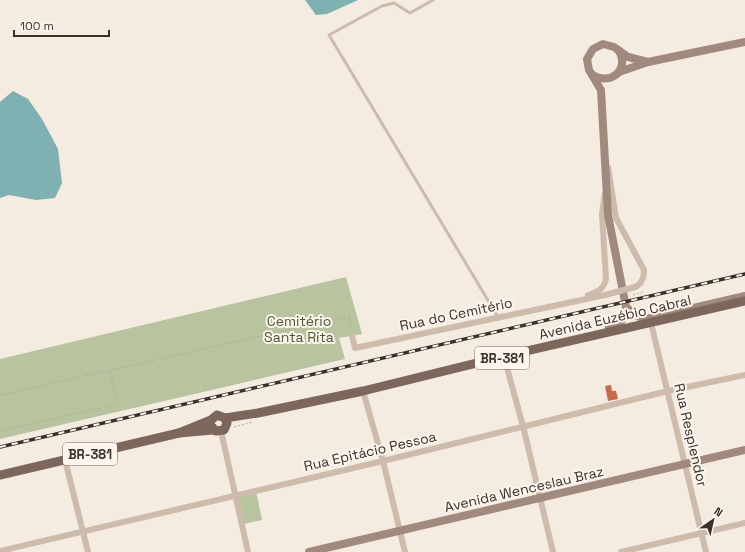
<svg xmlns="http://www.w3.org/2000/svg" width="745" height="552" font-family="'Space Grotesk',sans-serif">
<rect width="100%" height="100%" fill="#f4ebe1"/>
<g fill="#b8c4a0">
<polygon points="346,277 362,334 339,338 345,359 0,439 0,359"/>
<polygon points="256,491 262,520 244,524 238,495"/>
</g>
<g fill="#7fb0b2">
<polygon points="305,0 358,0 327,14 316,15"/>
<polygon points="13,91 28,99 42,119 58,149 62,183 55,198 36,200 9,195 0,198 0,102"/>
</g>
<polygon fill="#c8694b" points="611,385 612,391 616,391 618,399 608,401 605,386"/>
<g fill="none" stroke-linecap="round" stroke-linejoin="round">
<g stroke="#b9a596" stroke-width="1" stroke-dasharray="2 2" stroke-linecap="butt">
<polyline points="633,295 643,292"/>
<polyline points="653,306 658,305"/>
<polyline points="0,395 349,316 351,329"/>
<polyline points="234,427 252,422"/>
<polyline points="0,431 118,404 110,371"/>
</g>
<polyline stroke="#cdbbac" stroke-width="3" points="433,0 410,13 394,3 382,6 329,35 498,317"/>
<g stroke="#cdbbac" stroke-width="6">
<path d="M 608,167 L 616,218 L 644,270 C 644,277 642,284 635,287"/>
<path d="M 588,295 C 598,292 604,289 606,279 L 602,214 L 605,193"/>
<polyline points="651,323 706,552"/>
<polyline points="352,335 355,348 605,295"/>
<polyline points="504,357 523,426 553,552"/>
<polyline points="363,391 383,461 405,552"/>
<polyline points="221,431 248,552"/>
<polyline points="65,460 88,552"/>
<polyline points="0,551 383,461 668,391 745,375"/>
<polyline points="621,552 745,523"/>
</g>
<g stroke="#a18a7d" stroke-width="8">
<polyline points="619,72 648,62 745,42"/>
<path d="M 593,75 C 610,86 630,70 619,51"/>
<polyline points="626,307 637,316 646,319 745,296"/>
<polyline points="609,328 619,325 624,317 626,307 608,215 601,90 589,70 587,59 593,49 603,44 614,47 628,57 648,62"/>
<polyline points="309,552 745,450"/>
</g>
<g stroke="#7d675c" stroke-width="9">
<polyline points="210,425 216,431 224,430 227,423 225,418"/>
<polyline points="179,433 211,420 217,415 225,418 258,413 363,391 522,352 745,301"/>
<polyline points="0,475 179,433 213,430"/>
</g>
<defs>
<polyline id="rail" points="0,447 745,274"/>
</defs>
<use href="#rail" stroke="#3b302b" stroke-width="3.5"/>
<use href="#rail" stroke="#fbf5ee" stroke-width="2" stroke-dasharray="6" stroke-linecap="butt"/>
<polyline stroke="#cdbbac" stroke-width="6" points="605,295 635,287"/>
</g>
<g text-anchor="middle" stroke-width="4" stroke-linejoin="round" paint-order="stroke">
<g fill="#fbf5ee" stroke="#756b66" stroke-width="1">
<rect x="475" y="347" width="54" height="22" rx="3"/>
<rect x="63" y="443" width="54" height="22" rx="3"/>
</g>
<g font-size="13" font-weight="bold" fill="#3b302b">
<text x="502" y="363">BR-381</text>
<text x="90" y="459">BR-381</text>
</g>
<g font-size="14" fill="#3b302b" stroke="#fbf5ee">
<text transform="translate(456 314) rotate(-12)" y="5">Rua do Cemitério</text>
<text transform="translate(615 317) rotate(-13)" y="5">Avenida Euzébio Cabral</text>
<text transform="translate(691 435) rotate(77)" y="5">Rua Resplendor</text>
<text transform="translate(370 451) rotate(-13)" y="5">Rua Epitácio Pessoa</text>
<text transform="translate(524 489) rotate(-13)" y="5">Avenida Wenceslau Braz</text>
</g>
<g font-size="14" fill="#4a5a2e" stroke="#fbf5ee">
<text x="299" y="326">Cemitério<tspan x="299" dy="16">Santa Rita</tspan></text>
</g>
</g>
<g transform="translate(713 520) rotate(34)" stroke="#fbf5ee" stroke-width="3" paint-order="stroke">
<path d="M0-3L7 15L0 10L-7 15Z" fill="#3b302b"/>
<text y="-6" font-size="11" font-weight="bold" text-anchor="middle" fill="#3b302b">N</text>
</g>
<path d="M14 30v6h95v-6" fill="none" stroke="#3b302b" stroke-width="2"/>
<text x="20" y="30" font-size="12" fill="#3b302b" stroke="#fbf5ee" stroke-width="3" paint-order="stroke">100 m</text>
</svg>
